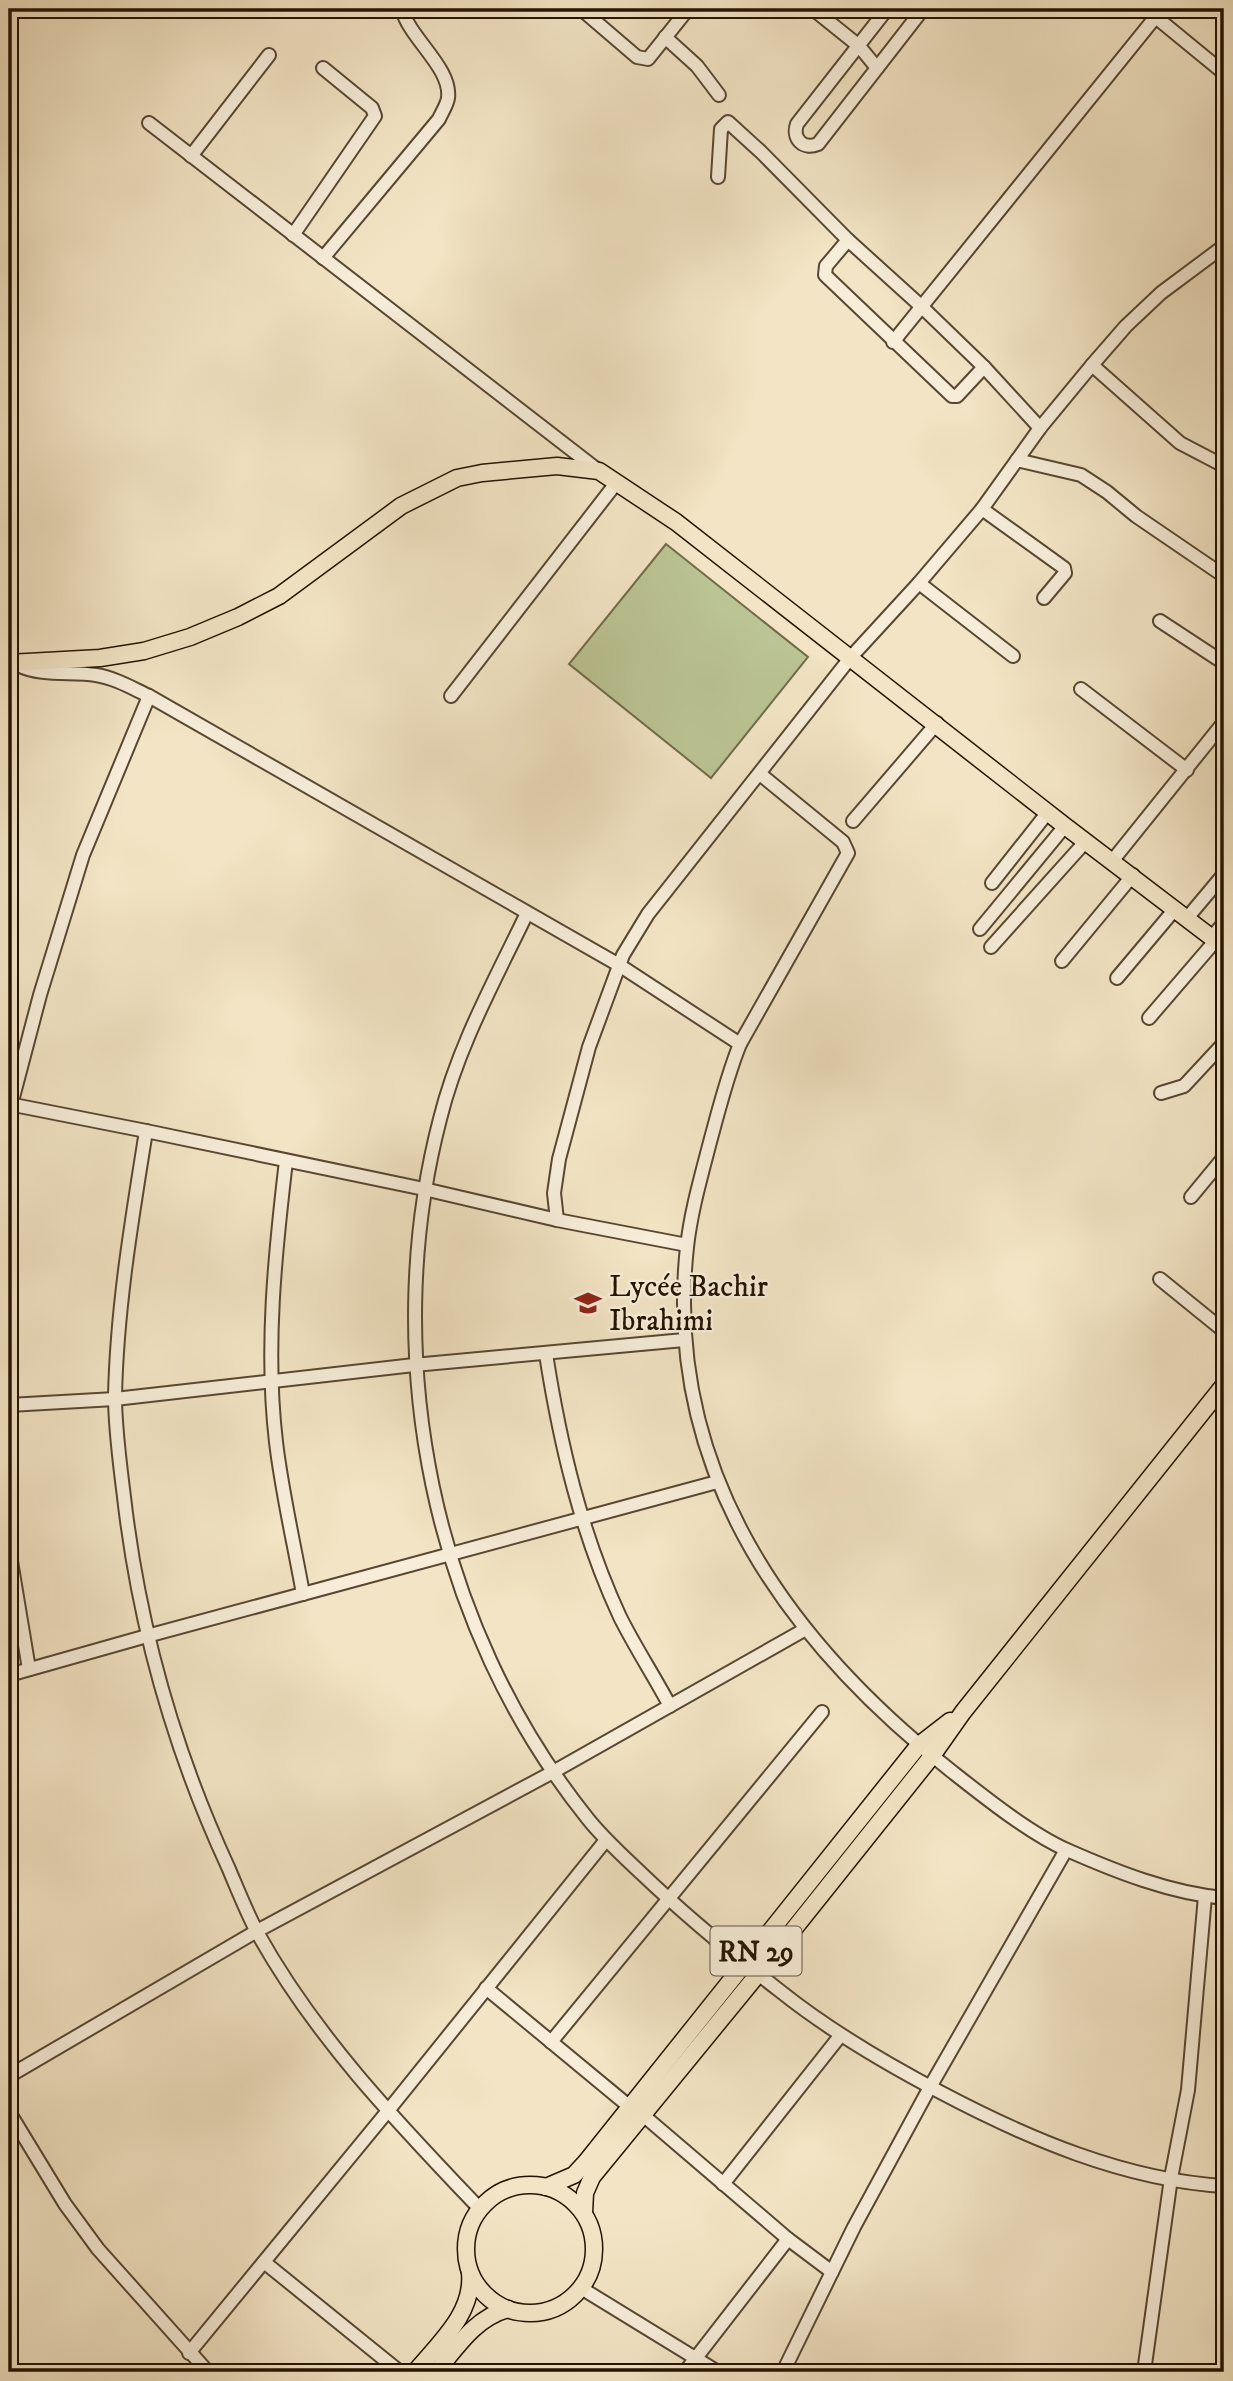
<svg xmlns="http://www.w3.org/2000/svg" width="1233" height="2381" font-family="'IM FELL DW Pica',serif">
<rect width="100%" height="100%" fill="#f2e4c4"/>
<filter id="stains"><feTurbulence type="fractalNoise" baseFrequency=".00286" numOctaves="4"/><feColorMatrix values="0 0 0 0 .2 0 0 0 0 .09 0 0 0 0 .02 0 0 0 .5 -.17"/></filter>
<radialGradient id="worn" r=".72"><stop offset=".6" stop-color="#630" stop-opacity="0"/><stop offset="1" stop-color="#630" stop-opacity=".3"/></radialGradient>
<polygon fill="#bbc494" stroke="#706c4a" stroke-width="2" points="666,544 808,657 711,778 569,664"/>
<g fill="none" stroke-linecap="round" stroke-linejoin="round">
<defs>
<g id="minor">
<polyline points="581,9 637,57 648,59 688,9"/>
<polyline points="813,9 859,46 877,68"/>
<path d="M 887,9 L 797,124 C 792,139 803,150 818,144 L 923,9"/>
<polyline points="1146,9 1224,73"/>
<polyline points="665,37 697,66 719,95"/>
<polyline points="149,123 599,471"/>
<polyline points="191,156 269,55"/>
<polyline points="718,177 721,129 728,122 761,152 848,240 922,307 984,367 1040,428"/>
<polyline points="293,235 375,116 372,108 323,68"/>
<polyline points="848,240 826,266 825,275 952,396 957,396 984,367"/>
<path d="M 323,258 L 439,119 C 442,112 447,105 448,98 C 452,68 409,38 402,9"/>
<polyline points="893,342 1162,9"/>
<polyline points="1092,365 1180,443 1224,466"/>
<polyline points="1017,460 1081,475 1107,492 1136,516 1224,576"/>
<polyline points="982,509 1064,568 1065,573 1044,598"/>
<polyline points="919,583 1013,656"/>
<polyline points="1160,621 1224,663"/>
<path d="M 18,665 C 42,677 71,671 96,675 C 115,678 132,688 149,696 L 619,965 L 740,1044"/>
<polyline points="1081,689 1187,770"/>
<polyline points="451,696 617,482"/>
<path d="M 760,774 L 843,842 L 848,853 L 740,1044 C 727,1076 719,1109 710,1142 C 701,1177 691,1211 687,1247 C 663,1468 785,1639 950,1770 C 983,1796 1029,1833 1067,1850 C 1117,1872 1170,1893 1224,1898"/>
<polyline points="853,821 937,723"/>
<polyline points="1113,860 1224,722"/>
<polyline points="992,883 1048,812"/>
<path d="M 527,913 C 495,980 458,1046 440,1119 C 378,1357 433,1626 588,1819 C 604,1839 623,1856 642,1874 C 686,1916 732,1954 780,1991 C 830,2031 883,2062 940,2092 C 1027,2138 1124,2180 1224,2186"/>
<polyline points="1188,917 1224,874"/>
<polyline points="980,929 1065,826"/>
<polyline points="1212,937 1224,923"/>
<polyline points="991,947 1086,841"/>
<polyline points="1062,961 1133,875"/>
<polyline points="1117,978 1175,909"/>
<polyline points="1149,1018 1216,940"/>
<polyline points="1161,1093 1184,1086 1224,1043"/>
<polyline points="9,1104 146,1131 424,1189 557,1220 687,1245"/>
<polyline points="9,1128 11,1105 40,995 83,855 149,696"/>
<path d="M 146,1131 C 132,1219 117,1306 115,1396 C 115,1429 120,1464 124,1497 C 139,1627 173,1748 228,1867 C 237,1888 246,1911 257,1932 C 315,2037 398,2123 480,2209"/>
<path d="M 286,1161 C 275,1254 265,1349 276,1442 C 282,1493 294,1543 303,1594"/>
<polyline points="1191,1197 1224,1157"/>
<polyline points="557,1220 554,1193 559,1159 589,1047 623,955 648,914 851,657 919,583 982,509 1040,428 1092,365 1126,326 1161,293 1224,246"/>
<polyline points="1160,1279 1224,1331"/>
<path d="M 546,1354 C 560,1444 581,1533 620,1617 C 635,1647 654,1676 670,1706"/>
<polyline points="9,1405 115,1399 414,1365 684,1340"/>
<polyline points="9,1549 29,1669"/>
<polyline points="9,1675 147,1636 717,1482"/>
<polyline points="486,1988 630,2107"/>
<polyline points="551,2042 822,1712"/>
<polyline points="9,2076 257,1931 553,1772 804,1630"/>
<polyline points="9,2112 65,2204 98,2249 208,2372"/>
<polyline points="643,2115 788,2239 832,2272"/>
<polyline points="723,2184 840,2036"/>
<polyline points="264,2262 400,2372"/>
<polyline points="581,2288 718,2372"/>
<polyline points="189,2353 387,2112 606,1840"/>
<polyline points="685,2372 788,2239"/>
<polyline points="783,2372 854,2227 930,2087 1066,1850"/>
<polyline points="1144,2372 1171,2178 1188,2090 1205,1896"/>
</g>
<g id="major">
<polyline points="9,663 100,658 144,651 190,637 238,617 279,596 401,506 457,478 482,473 557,466 599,471 676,522 1065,826 1224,947"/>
<circle cx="530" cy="2249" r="64"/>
<polyline points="546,2187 574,2175 586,2162 919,1745 950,1721"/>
<polyline points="584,2213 585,2193 592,2177 758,1974 932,1756 963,1712 1224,1385"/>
<path d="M 415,2372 C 439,2343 474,2313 470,2273"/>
<path d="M 436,2372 C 457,2347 475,2318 508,2309"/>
</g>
</defs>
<use href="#minor" stroke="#584732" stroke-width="16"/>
<use href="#major" stroke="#241301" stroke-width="19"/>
<use href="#minor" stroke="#f7edd9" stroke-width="12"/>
<use href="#major" stroke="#f2e4c4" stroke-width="16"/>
</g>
<defs>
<symbol id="school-bare" viewBox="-9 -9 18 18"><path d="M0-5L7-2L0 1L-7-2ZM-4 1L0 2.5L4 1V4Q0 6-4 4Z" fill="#8f2418" stroke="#f7edd9" stroke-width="2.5" paint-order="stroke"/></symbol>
</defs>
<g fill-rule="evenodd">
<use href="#school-bare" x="569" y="1284" width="38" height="38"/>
</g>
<g text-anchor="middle" stroke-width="5" stroke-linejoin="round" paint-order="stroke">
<rect fill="#f7edd9" stroke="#635442" stroke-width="2" x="710.5" y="1926.5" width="91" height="49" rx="5"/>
<g font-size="28" font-weight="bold" fill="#241301">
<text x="756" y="1961">RN 29</text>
</g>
<g font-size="30" fill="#241301" stroke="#f7edd9" text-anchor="start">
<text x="609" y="1296">Lycée Bachir<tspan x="609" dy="34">Ibrahimi</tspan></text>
</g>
</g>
<rect width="1233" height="2381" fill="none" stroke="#f2e4c4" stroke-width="35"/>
<rect x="10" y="10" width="1212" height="2360" fill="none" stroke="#241301" stroke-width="3.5"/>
<rect x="18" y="18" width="1198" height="2346" fill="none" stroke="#241301" stroke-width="2"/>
<rect width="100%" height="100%" filter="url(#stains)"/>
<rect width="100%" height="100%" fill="url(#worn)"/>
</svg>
